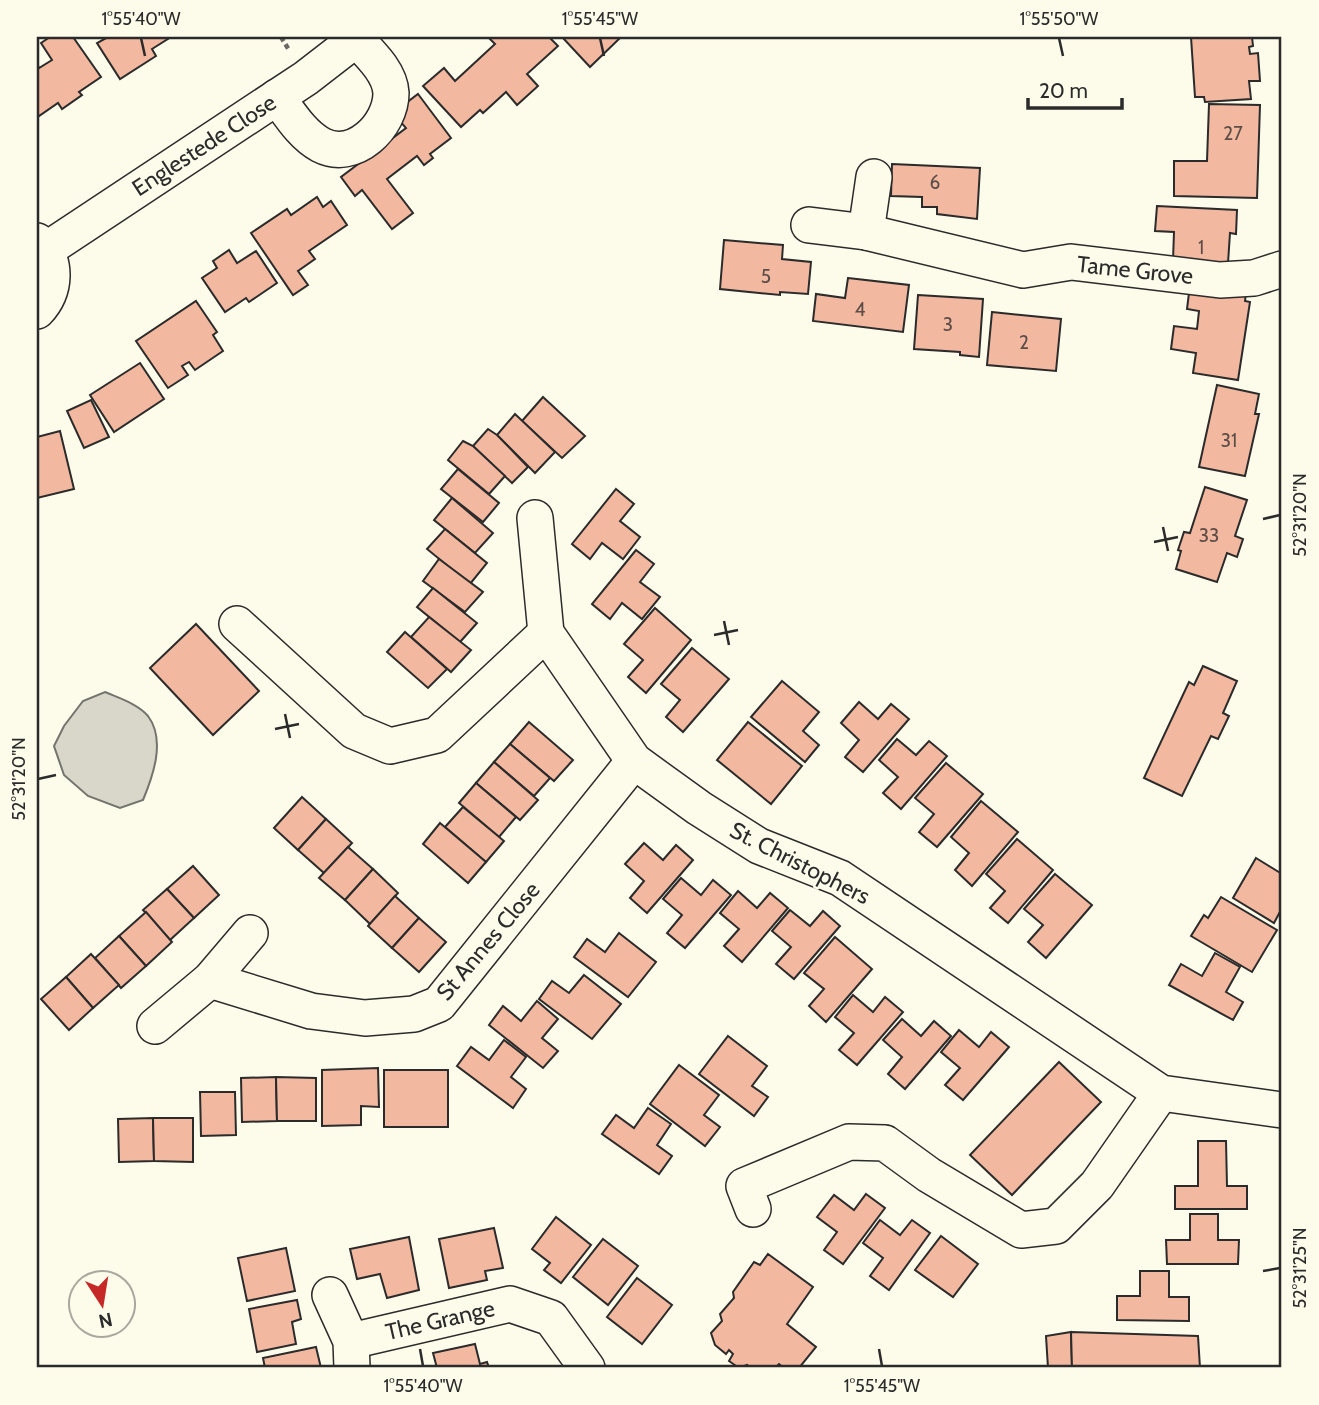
<svg xmlns="http://www.w3.org/2000/svg" width="1319" height="1405" font-family="Cabin,sans-serif">
<rect width="100%" height="100%" fill="#fdfbea"/>
<path fill="#d8d7c9" stroke="#74746e" stroke-width="2" d="M 105,692 C 119,698 138,704 148,716 C 166,740 153,776 143,800 L 120,808 L 88,796 L 64,775 L 54,746 L 64,726 L 83,701 Z"/>
<g fill="#f2b8a0" stroke="#2b2b2b" stroke-width="2">
<polygon points="50,37 73,37 101,77 79,92 82,95 62,109 58,103 39,116 37,113 37,63 39,68 52,60 41,43"/>
<polygon points="108,37 171,37 152,49 156,56 120,79 97,43"/>
<polygon points="488,37 549,37 558,46 527,74 538,86 517,105 506,92 483,113 480,110 461,127 423,86 444,68 455,81 495,44"/>
<polygon points="562,37 621,37 590,67"/>
<polygon points="1191,37 1252,37 1253,46 1249,47 1250,54 1258,53 1260,81 1249,81 1251,99 1205,102 1204,97 1195,97"/>
<polygon points="418,94 451,138 430,154 433,158 424,165 417,156 387,179 413,213 392,229 362,190 355,196 341,177 406,128 393,113"/>
<polygon points="1209,104 1260,105 1257,198 1174,196 1174,161 1207,161"/>
<polygon points="892,164 980,168 977,219 937,214 937,207 922,207 922,197 891,196"/>
<polygon points="317,197 323,207 331,201 347,225 309,251 315,259 298,271 308,285 293,295 251,233 287,209 291,215"/>
<polygon points="1157,206 1237,210 1236,234 1230,233 1228,263 1173,260 1174,232 1155,231"/>
<polygon points="724,240 783,245 782,259 811,262 808,294 780,292 780,295 720,289"/>
<polygon points="229,250 237,263 256,251 277,283 249,302 246,298 225,312 202,278 217,268 213,261"/>
<polygon points="848,278 909,285 903,332 813,321 816,294 845,298"/>
<polygon points="1190,285 1246,293 1245,301 1250,302 1238,380 1193,373 1196,353 1171,349 1174,326 1197,329 1199,311 1187,309"/>
<polygon points="918,295 983,299 979,357 960,355 960,352 914,349"/>
<polygon points="196,301 217,332 213,335 223,351 195,370 189,362 182,366 188,375 168,388 136,341"/>
<polygon points="992,312 1061,319 1056,371 987,365"/>
<polygon points="140,363 164,399 114,432 90,395"/>
<polygon points="1217,385 1259,394 1255,414 1259,414 1245,476 1199,467"/>
<polygon points="543,397 585,436 562,458 522,421"/>
<polygon points="91,400 109,437 84,448 67,411"/>
<polygon points="515,414 555,452 535,473 497,435"/>
<polygon points="488,429 497,435 528,467 512,483 473,446"/>
<polygon points="60,431 74,489 37,498 37,437"/>
<polygon points="463,441 473,446 505,476 489,494 448,460"/>
<polygon points="458,469 499,503 483,522 441,489"/>
<polygon points="1205,487 1247,500 1235,536 1243,539 1237,557 1227,553 1217,582 1176,569 1181,551 1178,550 1184,532 1190,533"/>
<polygon points="616,489 634,504 620,521 640,537 623,559 602,543 590,559 572,544"/>
<polygon points="452,498 493,533 475,553 434,520"/>
<polygon points="445,529 487,563 470,584 427,549"/>
<polygon points="636,550 654,564 640,582 660,597 642,619 622,603 610,619 592,604"/>
<polygon points="439,559 483,592 465,612 423,581"/>
<polygon points="433,588 477,623 460,642 417,607"/>
<polygon points="655,608 691,640 646,693 628,677 643,660 624,644"/>
<polygon points="429,617 471,650 451,672 411,637"/>
<polygon points="196,624 259,691 213,735 150,668"/>
<polygon points="405,632 447,669 428,688 387,652"/>
<polygon points="692,648 729,679 683,732 666,717 680,700 661,684"/>
<polygon points="1203,666 1237,681 1223,713 1229,716 1218,739 1211,736 1182,796 1144,778 1189,682 1194,685"/>
<polygon points="782,681 819,712 803,731 819,745 805,762 751,717"/>
<polygon points="859,702 878,719 891,704 909,719 863,772 845,757 859,740 841,723"/>
<polygon points="529,722 573,760 554,781 510,744"/>
<polygon points="748,722 802,766 771,804 717,760"/>
<polygon points="897,739 916,755 929,741 947,756 901,809 883,793 898,777 879,760"/>
<polygon points="510,744 550,778 534,796 494,762"/>
<polygon points="494,762 538,800 520,820 476,783"/>
<polygon points="946,763 983,794 937,847 919,832 934,814 915,798"/>
<polygon points="476,783 516,817 499,837 459,803"/>
<polygon points="302,797 326,819 298,850 274,828"/>
<polygon points="981,801 1018,832 972,886 955,870 969,853 951,837"/>
<polygon points="463,807 504,841 486,862 445,827"/>
<polygon points="326,819 352,843 324,873 298,850"/>
<polygon points="440,823 486,862 468,883 423,844"/>
<polygon points="1017,839 1053,870 1008,923 990,908 1005,891 986,874"/>
<polygon points="644,843 663,860 676,845 693,860 647,913 630,898 644,881 625,864"/>
<polygon points="348,847 373,869 345,900 319,878"/>
<polygon points="1256,858 1282,874 1282,908 1274,923 1233,898"/>
<polygon points="193,866 219,895 194,918 167,889"/>
<polygon points="373,869 398,893 370,924 345,900"/>
<polygon points="1055,874 1092,905 1046,958 1028,942 1043,925 1024,909"/>
<polygon points="681,878 701,895 713,880 731,895 685,948 667,933 682,915 663,899"/>
<polygon points="167,889 194,918 170,940 143,910"/>
<polygon points="738,891 757,908 770,893 788,908 742,962 724,946 739,929 720,913"/>
<polygon points="395,896 419,918 392,948 368,926"/>
<polygon points="1221,897 1277,930 1252,972 1191,936 1204,915 1208,918"/>
<polygon points="790,910 810,926 823,911 840,926 794,979 776,964 791,947 772,931"/>
<polygon points="146,912 172,942 146,966 119,936"/>
<polygon points="419,918 446,942 419,972 392,948"/>
<polygon points="619,933 656,962 628,997 574,957 587,939 605,952"/>
<polygon points="119,936 146,966 121,988 95,958"/>
<polygon points="835,937 872,969 826,1022 809,1006 824,989 804,973"/>
<polygon points="1215,953 1240,967 1226,992 1243,1002 1233,1020 1169,985 1181,964 1202,976"/>
<polygon points="91,954 119,985 93,1008 66,977"/>
<polygon points="584,975 621,1004 592,1039 539,999 552,981 569,993"/>
<polygon points="66,977 93,1008 69,1030 41,999"/>
<polygon points="853,995 873,1012 885,997 903,1012 857,1065 839,1050 854,1033 835,1017"/>
<polygon points="537,1001 558,1019 542,1038 558,1051 543,1068 489,1025 503,1006 521,1021"/>
<polygon points="902,1019 921,1036 934,1021 951,1036 905,1089 888,1074 902,1057 883,1040"/>
<polygon points="959,1030 979,1047 991,1032 1009,1047 963,1100 945,1085 960,1068 941,1052"/>
<polygon points="728,1036 767,1066 752,1086 768,1097 754,1116 699,1074"/>
<polygon points="504,1040 526,1057 511,1077 526,1089 513,1108 457,1066 471,1047 489,1060"/>
<polygon points="1059,1062 1101,1102 1012,1195 970,1155"/>
<polygon points="679,1065 719,1095 704,1115 720,1127 705,1146 650,1104"/>
<polygon points="378,1068 379,1107 361,1106 361,1125 322,1126 322,1070"/>
<rect x="384" y="1070" width="64" height="57"/>
<polygon points="276,1077 277,1121 242,1122 241,1078"/>
<polygon points="276,1077 316,1078 316,1121 277,1121"/>
<polygon points="200,1092 235,1092 236,1135 201,1136"/>
<polygon points="648,1108 671,1124 657,1145 672,1156 659,1174 602,1134 616,1115 634,1128"/>
<polygon points="153,1118 154,1161 119,1162 118,1119"/>
<polygon points="153,1118 193,1118 193,1162 154,1161"/>
<polygon points="1198,1141 1226,1141 1227,1186 1247,1186 1247,1209 1175,1209 1175,1186 1198,1186"/>
<polygon points="866,1194 885,1208 843,1264 824,1250 837,1232 817,1217 834,1195 854,1210"/>
<polygon points="1190,1214 1218,1214 1218,1240 1239,1240 1238,1264 1167,1264 1166,1240 1190,1240"/>
<polygon points="556,1217 591,1245 561,1283 544,1270 550,1263 532,1249"/>
<polygon points="880,1220 900,1235 912,1220 930,1233 889,1290 870,1276 883,1258 863,1243"/>
<polygon points="494,1228 503,1268 485,1271 487,1280 449,1288 439,1239"/>
<polygon points="941,1236 978,1264 953,1297 915,1270"/>
<polygon points="409,1237 419,1290 387,1298 380,1274 357,1279 350,1249"/>
<polygon points="603,1239 638,1266 608,1305 573,1277"/>
<polygon points="286,1248 295,1291 247,1301 238,1258"/>
<polygon points="768,1254 813,1287 787,1324 816,1347 799,1368 784,1368 779,1364 775,1368 751,1368 747,1365 739,1368 729,1361 733,1354 729,1350 726,1354 715,1345 711,1333 722,1321 720,1314 734,1298 733,1292 754,1262 760,1265"/>
<polygon points="1140,1271 1169,1271 1169,1297 1189,1297 1189,1321 1117,1320 1117,1296 1140,1296"/>
<polygon points="637,1278 672,1305 642,1344 607,1317"/>
<polygon points="297,1300 301,1319 292,1322 296,1344 257,1352 249,1309"/>
<polygon points="1071,1332 1072,1368 1048,1368 1046,1336"/>
<polygon points="1071,1332 1198,1336 1200,1368 1072,1368"/>
<polygon points="475,1344 480,1364 487,1362 489,1368 437,1368 433,1353"/>
<polygon points="316,1347 321,1368 265,1368 263,1358"/>
</g>
<g fill="none" stroke-linecap="round" stroke-linejoin="round">
<defs>
<g id="minor">
<path d="M 277,97 C 289,113 302,135 321,145 C 354,162 391,126 391,93 C 390,72 369,53 356,39"/>
<polyline points="809,225 866,232 1023,270 1071,262 1220,280 1254,278 1282,269"/>
<polyline points="866,232 874,177"/>
<path d="M 37,241 C 58,261 56,291 37,311"/>
<polyline points="46,250 306,78 359,37"/>
<polyline points="535,518 546,633 634,761 699,808 759,846 840,878 1161,1093 1282,1110"/>
<polyline points="237,624 354,731 390,746 437,735 546,633"/>
<polyline points="210,980 311,1011 365,1018 414,1014 439,1004 634,761"/>
<polyline points="155,1026 210,980 250,933"/>
<polyline points="753,1209 744,1186 849,1142 885,1143 929,1175 1021,1230 1056,1226 1097,1185 1161,1093"/>
<polyline points="330,1295 351,1341 352,1368"/>
<polyline points="351,1341 510,1304 551,1318 587,1368"/>
</g>
</defs>
<use href="#minor" stroke="#2b2b2b" stroke-width="38"/>
<polyline stroke="#6a6964" stroke-width="4.5" stroke-dasharray="5 3.5" stroke-linecap="butt" points="281,37 289,50"/>
<use href="#minor" stroke="#fdfbea" stroke-width="35"/>
</g>
<path fill="none" stroke="#2b2b2b" stroke-width="2.5" d="M 141,38 L 145,56M 600,38 L 604,56M 1059,38 L 1063,56M 1263,519 L 1280,515M 1163,527 L 1168,551M 1154,542 L 1178,537M 724,621 L 729,645M 714,635 L 738,630M 285,714 L 290,738M 275,729 L 299,724M 38,779 L 56,775M 1263,1271 L 1280,1268M 420,1349 L 423,1366M 879,1349 L 882,1366"/>
<g text-anchor="middle" stroke-width="5" stroke-linejoin="round" paint-order="stroke">
<g font-size="19" fill="#5d4e48">
<text x="1233" y="140">27</text>
<text x="935" y="189">6</text>
<text x="1201" y="254">1</text>
<text x="766" y="283">5</text>
<text x="860" y="316">4</text>
<text x="948" y="331">3</text>
<text x="1024" y="349">2</text>
<text x="1229" y="447">31</text>
<text x="1209" y="542">33</text>
</g>
<g font-size="23" fill="#2b2b2b" stroke="#fdfbea">
<text transform="translate(204 145) rotate(-33)" y="8">Englestede Close</text>
<text transform="translate(1135 270) rotate(6)" y="8">Tame Grove</text>
<text transform="translate(800 863) rotate(27)" y="8">St. Christophers</text>
<text transform="translate(488 941) rotate(-50)" y="8">St Annes Close</text>
<text transform="translate(440 1320) rotate(-13)" y="8">The Grange</text>
</g>
</g>
<rect width="1319" height="1405" fill="none" stroke="#fdfbea" stroke-width="77"/>
<g transform="translate(102 1304) rotate(168)"><circle r="33" fill="#fdfbea" stroke="#a9a89e" stroke-width="2"/>
<path d="M0-5L12 26L0 18L-12 26Z" fill="#c62828"/>
<text y="-10" font-size="19" font-weight="bold" text-anchor="middle" fill="#2b2b2b">N</text>
</g>
<path d="M1028 98v10h94v-10" fill="none" stroke="#2b2b2b" stroke-width="3.5"/>
<text x="1039" y="98" font-size="21" fill="#2b2b2b" stroke="#fdfbea" stroke-width="5" paint-order="stroke">20 m</text>
<rect x="38" y="38" width="1242" height="1328" fill="none" stroke="#2b2b2b" stroke-width="2.5"/>
<g font-size="18" text-anchor="middle" fill="#2b2b2b">
<text x="141" y="25">1°55'40"W</text>
<text x="600" y="25">1°55'45"W</text>
<text x="1059" y="25">1°55'50"W</text>
<text transform="translate(1300 515) rotate(-90)" y="6">52°31'20"N</text>
<text transform="translate(19 779) rotate(-90)" y="6">52°31'20"N</text>
<text transform="translate(1300 1268) rotate(-90)" y="6">52°31'25"N</text>
<text x="423" y="1392">1°55'40"W</text>
<text x="882" y="1392">1°55'45"W</text>
</g>
</svg>
